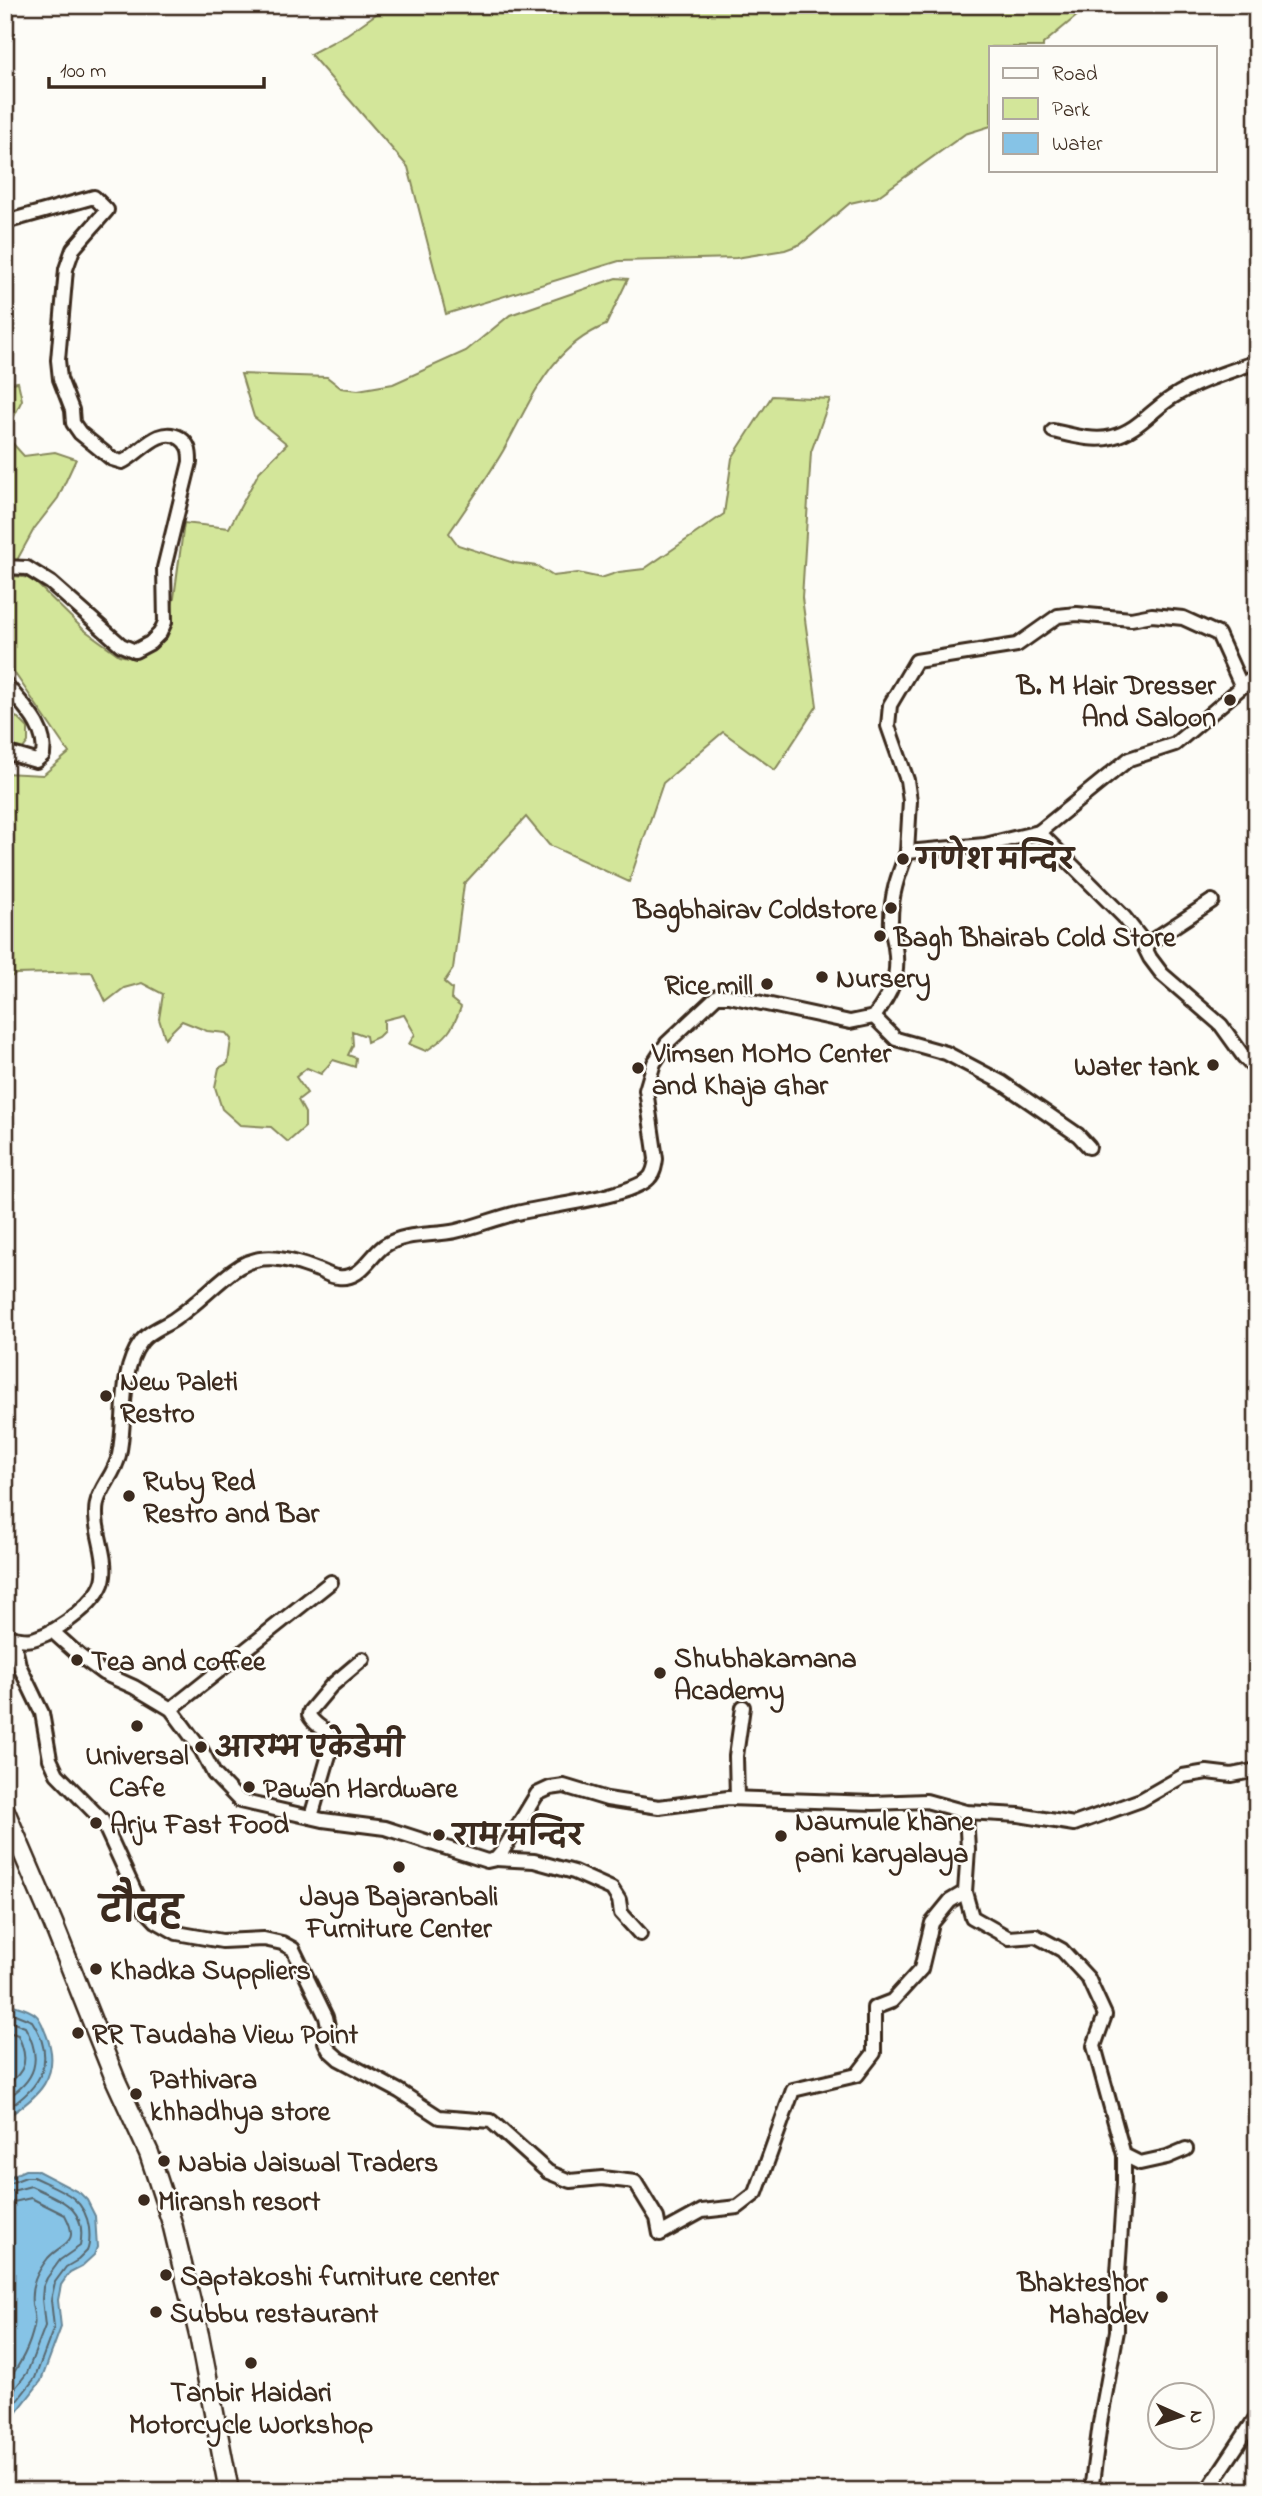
<svg xmlns="http://www.w3.org/2000/svg" width="1262" height="2496" font-family="'Indie Flower','Playpen Sans Deva',sans-serif">
<rect width="100%" height="100%" fill="#fdfcf7"/>
<filter id="ink" filterUnits="userSpaceOnUse"><feTurbulence type="fractalNoise" baseFrequency=".0143" numOctaves="2"/><feDisplacementMap in="SourceGraphic" scale="14" xChannelSelector="R" yChannelSelector="G"/><feConvolveMatrix kernelMatrix="1 2 1 2 8 2 1 2 1" color-interpolation-filters="sRGB"/></filter>
<g filter="url(#ink)">
<g fill="#d3e69a" stroke="#87885c" stroke-width="2">
<polygon points="389,5 1090,5 1043,44 1043,47 991,47 991,126 965,134 877,197 850,203 801,244 785,250 736,258 619,261 446,314 408,167 310,54 346,35"/>
<path d="M 616,278 L 628,279 L 606,325 C 548,349 532,400 503,451 C 487,478 467,507 449,533 L 458,545 L 514,563 L 537,566 L 553,576 L 578,573 L 601,578 L 619,572 L 644,569 L 724,514 L 732,458 L 772,396 L 830,399 L 811,452 L 802,598 L 817,706 L 775,770 L 723,732 L 663,783 L 629,882 L 549,845 L 526,817 L 464,884 L 453,969 L 444,982 L 452,989 L 451,999 L 461,1007 C 452,1031 447,1037 426,1051 L 409,1044 L 415,1034 L 404,1015 L 384,1020 L 384,1031 L 378,1037 L 367,1042 L 366,1036 L 352,1031 L 353,1045 L 348,1055 L 356,1058 L 355,1067 L 333,1060 L 321,1074 L 307,1068 L 296,1077 L 307,1093 L 298,1100 L 305,1113 L 305,1127 L 288,1142 L 271,1127 L 240,1125 L 222,1109 L 215,1087 L 219,1068 L 228,1063 L 231,1039 L 226,1033 L 207,1031 L 182,1021 L 165,1038 L 159,1019 L 163,994 L 142,983 L 124,988 L 106,1002 L 92,972 L 16,974 L 5,980 L 5,773 L 43,775 L 69,753 L 5,659 L 5,575 L 31,578 L 83,629 L 119,655 L 132,658 L 162,639 L 174,598 L 184,523 L 229,528 L 259,472 L 287,444 L 254,417 L 241,374 L 327,377 L 341,388 L 358,390 L 393,384 L 466,351 L 510,315 Z"/>
<polygon points="18,382 22,400 5,435 24,456 55,452 76,459 58,498 34,529 16,562 5,560 5,384"/>
<polygon points="5,714 18,718 28,728 28,742 22,750 13,751 5,749"/>
</g>
<g fill="#86c3e6" stroke="#688696" stroke-width="2">
<path d="M 5,2002 C 15,2007 27,2007 36,2015 C 41,2019 43,2027 46,2034 C 63,2075 38,2098 5,2118 Z"/>
<polygon points="25,2170 36,2170 80,2193 87,2200 95,2216 97,2247 94,2255 82,2266 70,2272 61,2285 58,2300 61,2327 41,2381 5,2427 5,2179"/>
</g>
<g fill="none" stroke-linecap="round" stroke-linejoin="round">
<g stroke="#59676e" stroke-width="2">
<path d="M 5,2010 L 32,2021 C 57,2060 42,2087 5,2110"/>
<path d="M 5,2020 L 25,2027 C 43,2059 36,2081 5,2099"/>
<path d="M 5,2031 L 18,2035 C 29,2060 27,2070 5,2087"/>
<path d="M 5,2185 L 26,2177 L 33,2177 C 60,2190 85,2196 89,2228 C 90,2237 90,2244 87,2251 L 78,2260 L 66,2267 L 55,2282 L 51,2300 L 54,2327 L 35,2378 L 5,2416"/>
<path d="M 5,2193 L 31,2186 C 60,2200 88,2207 80,2246 L 60,2260 L 47,2278 L 43,2287 L 42,2299 L 45,2326 L 27,2373 L 5,2401"/>
<path d="M 5,2204 L 31,2198 L 65,2215 C 81,2245 62,2242 48,2258 C 37,2272 30,2286 32,2304 C 33,2311 36,2319 34,2326 C 30,2347 18,2368 5,2385"/>
</g>
<defs>
<g id="street">
<path d="M 5,222 L 94,197 L 107,210 L 73,249 L 66,269 L 58,360 L 60,379 L 72,410 L 73,423 L 80,433 L 112,459 L 122,462 C 140,454 158,425 180,438 C 189,444 190,451 190,462 L 164,568 L 165,622 L 160,633 L 150,643 L 135,651 L 121,645 L 51,583 L 27,568 L 5,567"/>
<path d="M 1053,431 C 1071,435 1094,442 1112,437 C 1137,431 1151,411 1171,398 C 1197,381 1228,372 1257,362"/>
<path d="M 5,683 C 21,704 48,727 43,755 L 36,761 L 5,752"/>
<polyline points="1039,832 1129,759 1175,744 1257,674"/>
<polyline points="907,852 910,801 907,780 888,726 890,705 916,661 1017,645 1058,616 1077,614 1131,619 1152,615 1183,618 1218,634 1241,685"/>
<polyline points="1144,946 1212,901"/>
<polyline points="874,1017 896,1039 946,1053 1001,1082 1078,1135 1089,1147"/>
<polyline points="52,1631 80,1656 103,1673 134,1687 171,1709 202,1751 214,1774 240,1801 323,1820 385,1828 487,1861 496,1859 502,1852 537,1794 550,1788 564,1786 607,1799 659,1807 728,1798 874,1803 926,1801 966,1812 1019,1815 1074,1824 1141,1800 1183,1776 1207,1772 1232,1775 1257,1770"/>
<path d="M 5,1636 C 15,1638 27,1642 36,1638 C 58,1631 102,1600 104,1576 C 107,1552 92,1527 97,1503 C 101,1486 115,1474 119,1455 C 127,1419 118,1373 141,1342 C 148,1331 166,1326 176,1318 C 196,1304 213,1286 233,1271 C 260,1250 289,1259 318,1270 C 324,1272 331,1277 338,1277 C 361,1280 369,1257 384,1246 C 405,1232 433,1236 456,1231 C 477,1226 496,1218 517,1213 C 545,1206 631,1197 649,1178 C 654,1173 655,1166 656,1159 L 646,1090 L 654,1063 L 667,1043 L 717,996 L 729,996 L 850,1022 L 874,1017 C 891,993 900,978 895,947 C 894,938 890,929 891,920 C 891,894 898,876 907,852 L 985,845 L 1039,832 L 1124,917 L 1139,936 L 1150,958 L 1162,974 L 1221,1025 L 1244,1057 L 1257,1071"/>
<polyline points="13,1638 19,1665 42,1713 50,1759 57,1774 102,1820 141,1905 156,1921 177,1933 222,1941 264,1939 282,1943 293,1949 326,2017 328,2026 325,2042 329,2050 339,2059 399,2091 439,2117 491,2121 548,2172 570,2181 602,2178 635,2182 657,2218 660,2234 702,2211 738,2207 756,2193 793,2090 857,2075 874,2053 874,2008 892,2001 921,1969 932,1923 950,1901 965,1892 968,1849 966,1812"/>
<polyline points="171,1709 331,1582"/>
<polyline points="737,1798 736,1756 743,1707"/>
<path d="M 311,1817 L 331,1748 C 332,1726 317,1731 309,1715 L 310,1711 L 331,1686 L 363,1659"/>
<polyline points="496,1859 534,1861 574,1872 612,1889 619,1900 621,1913 640,1934"/>
<polyline points="965,1892 972,1917 1009,1938 1036,1936 1062,1950 1088,1978 1105,2015 1094,2046 1124,2155 1140,2163 1167,2157 1186,2149"/>
<polyline points="1091,2491 1100,2423 1117,2331 1117,2288 1124,2183 1124,2155"/>
<polyline points="1207,2491 1257,2416"/>
</g>
<polyline id="secondary" points="5,1811 53,1923 116,2081 149,2153 172,2223 199,2335 229,2491"/>
</defs>
<use href="#street" stroke="#3b2a1e" stroke-width="18"/>
<use href="#secondary" stroke="#3b2a1e" stroke-width="23"/>
<use href="#street" stroke="#fdfcf7" stroke-width="12"/>
<use href="#secondary" stroke="#fdfcf7" stroke-width="18"/>
</g>
</g>
<g fill="#3b2a1e" stroke="#fdfcf7" stroke-width="2.5">
<circle cx="1230" cy="700" r="7"/>
<circle cx="903" cy="859" r="7"/>
<circle cx="891" cy="908" r="7"/>
<circle cx="880" cy="936" r="7"/>
<circle cx="822" cy="977" r="7"/>
<circle cx="767" cy="984" r="7"/>
<circle cx="1213" cy="1065" r="7"/>
<circle cx="638" cy="1068" r="7"/>
<circle cx="106" cy="1396" r="7"/>
<circle cx="129" cy="1496" r="7"/>
<circle cx="77" cy="1660" r="7"/>
<circle cx="660" cy="1673" r="7"/>
<circle cx="137" cy="1726" r="7"/>
<circle cx="201" cy="1747" r="7"/>
<circle cx="249" cy="1787" r="7"/>
<circle cx="96" cy="1823" r="7"/>
<circle cx="439" cy="1835" r="7"/>
<circle cx="781" cy="1836" r="7"/>
<circle cx="399" cy="1867" r="7"/>
<circle cx="96" cy="1969" r="7"/>
<circle cx="78" cy="2033" r="7"/>
<circle cx="136" cy="2094" r="7"/>
<circle cx="164" cy="2161" r="7"/>
<circle cx="144" cy="2200" r="7"/>
<circle cx="166" cy="2275" r="7"/>
<circle cx="1162" cy="2297" r="7"/>
<circle cx="156" cy="2312" r="7"/>
<circle cx="251" cy="2363" r="7"/>
</g>
<g text-anchor="middle" stroke-width="5" stroke-linejoin="round" paint-order="stroke">
<g font-size="28" font-weight="bold" fill="#3b2a1e" stroke="#fdfcf7" text-anchor="start">
<text x="1216" y="694" text-anchor="end">B. M Hair Dresser<tspan x="1216" dy="32">And Saloon</tspan></text>
<text x="917" y="869">गणेश मन्दिर</text>
<text x="877" y="918" text-anchor="end">Bagbhairav Coldstore</text>
<text x="894" y="946">Bagh Bhairab Cold Store</text>
<text x="836" y="987">Nursery</text>
<text x="753" y="994" text-anchor="end">Rice mill</text>
<text x="652" y="1062">Vimsen MOMO Center<tspan x="652" dy="32">and Khaja Ghar</tspan></text>
<text x="1199" y="1075" text-anchor="end">Water tank</text>
<text x="120" y="1390">New Paleti<tspan x="120" dy="32">Restro</tspan></text>
<text x="143" y="1490">Ruby Red<tspan x="143" dy="32">Restro and Bar</tspan></text>
<text x="674" y="1667">Shubhakamana<tspan x="674" dy="32">Academy</tspan></text>
<text x="91" y="1670">Tea and coffee</text>
<text x="215" y="1757">आरम्भ एकेडेमी</text>
<text x="137" y="1764" text-anchor="middle">Universal<tspan x="137" dy="32">Cafe</tspan></text>
<text x="263" y="1797">Pawan Hardware</text>
<text x="795" y="1830">Naumule khane<tspan x="795" dy="32">pani karyalaya</tspan></text>
<text x="110" y="1833">Arju Fast Food</text>
<text x="453" y="1845">राम मन्दिर</text>
<text x="399" y="1905" text-anchor="middle">Jaya Bajaranbali<tspan x="399" dy="32">Furniture Center</tspan></text>
<text x="110" y="1979">Khadka Suppliers</text>
<text x="92" y="2043">RR Taudaha View Point</text>
<text x="150" y="2088">Pathivara<tspan x="150" dy="32">khhadhya store</tspan></text>
<text x="178" y="2171">Nabia Jaiswal Traders</text>
<text x="158" y="2210">Miransh resort</text>
<text x="180" y="2285">Saptakoshi furniture center</text>
<text x="1148" y="2291" text-anchor="end">Bhakteshor<tspan x="1148" dy="32">Mahadev</tspan></text>
<text x="170" y="2322">Subbu restaurant</text>
<text x="251" y="2401" text-anchor="middle">Tanbir Haidari<tspan x="251" dy="32">Motorcycle Workshop</tspan></text>
</g>
<g font-size="35" font-weight="bold" fill="#3b2a1e" stroke="#fdfcf7">
<text x="141" y="1921">टौदह</text>
</g>
</g>
<rect width="1262" height="2496" fill="none" stroke="#fdfcf7" stroke-width="28"/>
<rect x="14" y="14" width="1234" height="2468" fill="none" stroke="#3b2a1e" stroke-width="2.5" filter="url(#ink)"/>
<rect x="989" y="46" width="228" height="126" fill="#fdfcf7" stroke="#afa8a0" stroke-width="2"/>
<rect x="1003" y="68" width="35" height="10" fill="#fdfcf7" stroke="#afa8a0" stroke-width="2"/>
<text x="1052" y="80" font-size="21" fill="#3b2a1e">Road</text>
<rect x="1003" y="98" width="35" height="21" fill="#d3e69a" stroke="#afa8a0" stroke-width="2"/>
<text x="1052" y="116" font-size="21" fill="#3b2a1e">Park</text>
<rect x="1003" y="133" width="35" height="21" fill="#86c3e6" stroke="#afa8a0" stroke-width="2"/>
<text x="1052" y="150" font-size="21" fill="#3b2a1e">Water</text>
<g transform="translate(1181 2416) rotate(93)"><circle r="33" fill="#fdfcf7" stroke="#afa8a0" stroke-width="2"/>
<path d="M0-5L12 26L0 18L-12 26Z" fill="#3b2a1e"/>
<text y="-10" font-size="19" font-weight="bold" text-anchor="middle" fill="#3b2a1e">N</text>
</g>
<path d="M49 77v10h215v-10" fill="none" stroke="#3b2a1e" stroke-width="3.5"/>
<text x="60" y="77" font-size="21" fill="#3b2a1e" stroke="#fdfcf7" stroke-width="5" paint-order="stroke">100 m</text>
</svg>
